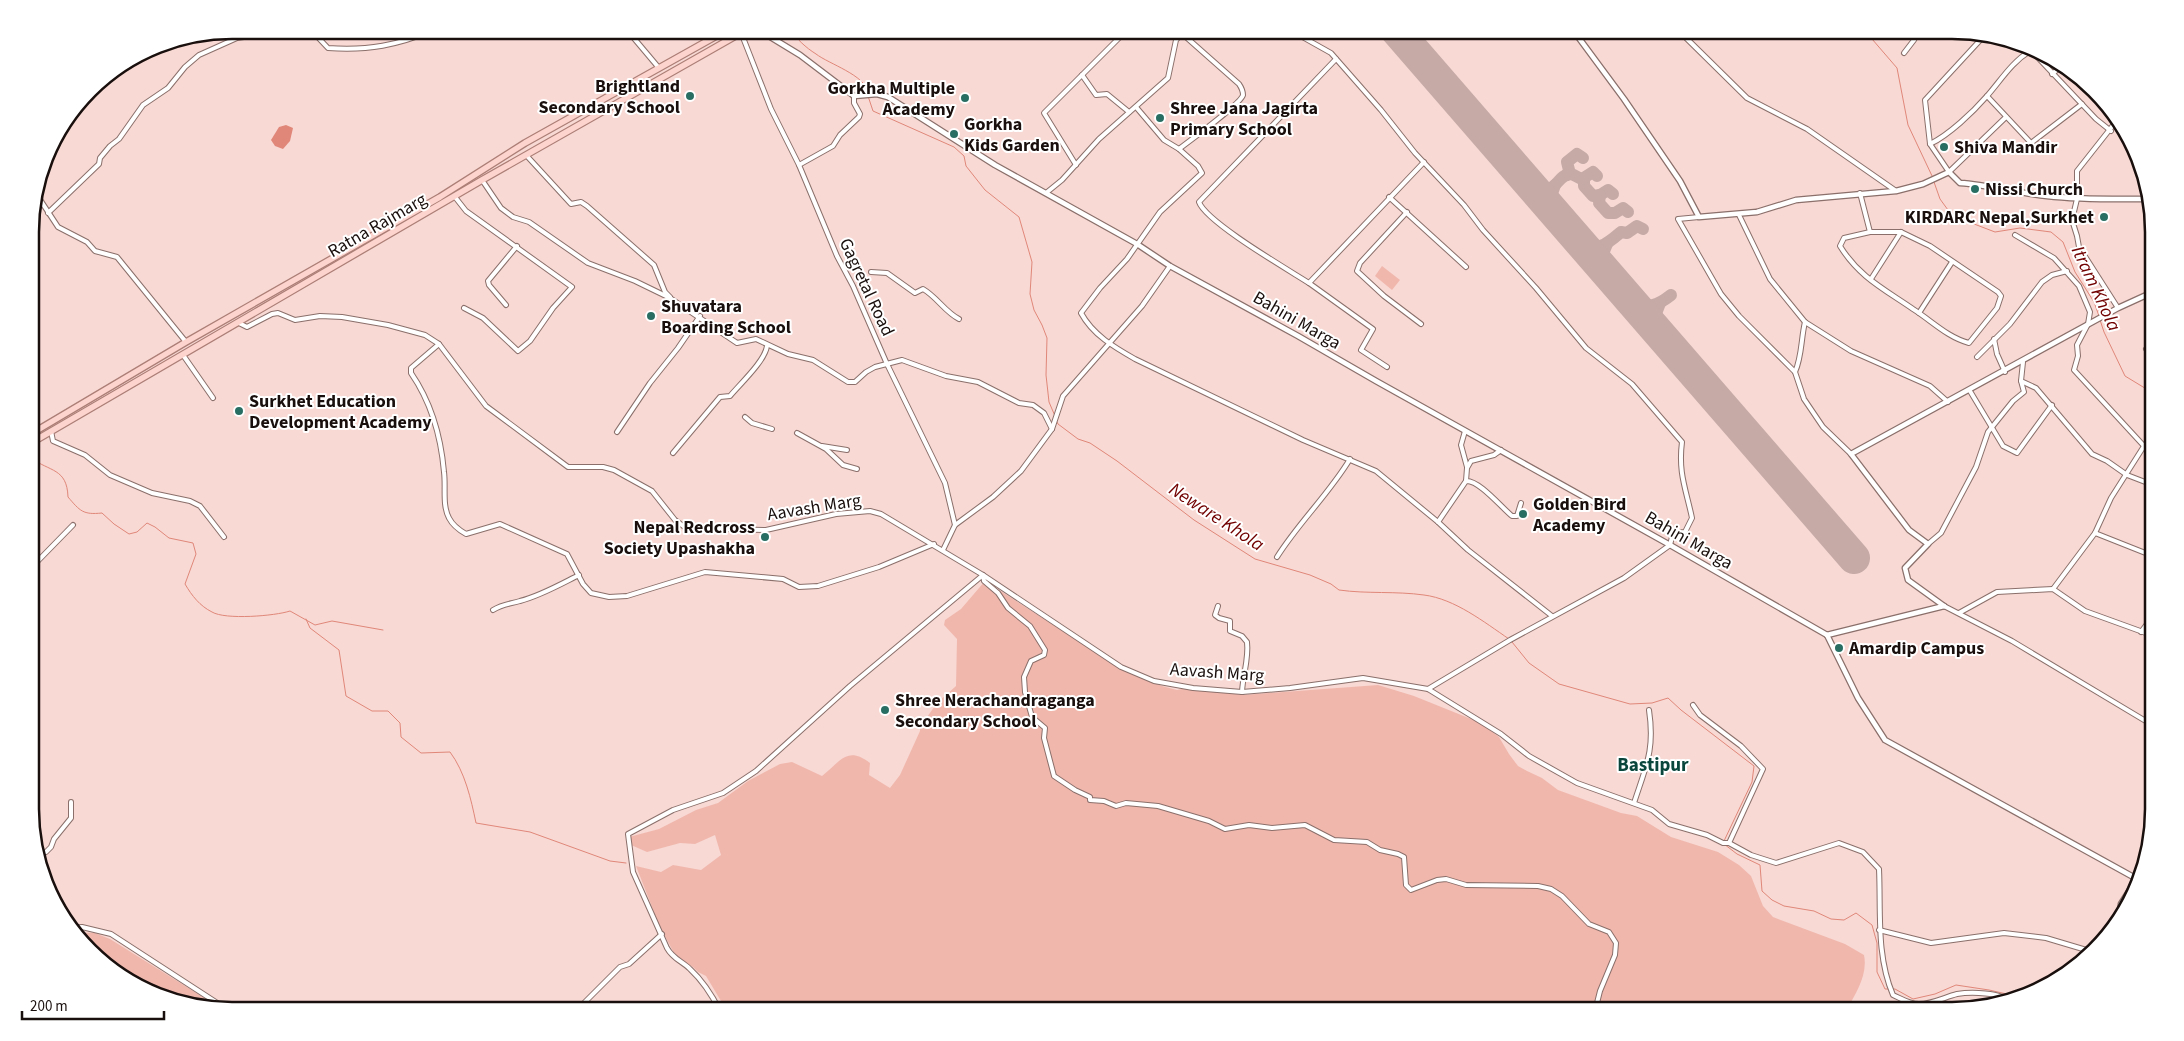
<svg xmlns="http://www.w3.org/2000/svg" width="2184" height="1041" font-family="'Source Sans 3',sans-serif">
<rect width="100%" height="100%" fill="#f8d9d4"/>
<g fill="#f0b7ad">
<polygon points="1382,266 1400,280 1392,290 1375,276"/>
<path d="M 985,581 L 1122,669 L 1162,686 L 1177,690 L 1196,686 L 1216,691 L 1243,695 L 1378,685 L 1414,696 L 1481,723 L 1499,737 L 1509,754 L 1518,766 L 1527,771 L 1542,778 L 1558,790 L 1621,813 L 1637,816 L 1671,837 L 1718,852 L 1739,865 L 1751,876 L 1763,906 L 1773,917 L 1845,944 L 1864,955 C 1868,975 1856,993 1846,1011 L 727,1011 L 706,976 L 698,972 L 693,967 L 682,961 L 674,953 L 659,925 L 636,866 L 661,872 L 673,865 L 701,870 L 721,855 L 715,835 L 695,844 L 680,843 L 647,852 L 631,845 L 629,837 L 659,829 L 696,810 L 718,803 L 748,781 L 780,764 L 792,762 L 822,776 C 840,762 847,745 870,763 L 869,775 L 890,788 L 900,775 L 920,731 L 920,727 L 937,703 L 956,686 L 957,639 L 944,625 L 945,620 L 961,609 Z"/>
<polygon points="72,932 95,933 110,939 222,1009 154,996 109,969"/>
</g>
<polygon fill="#e08779" points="286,125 293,128 290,141 283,149 275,146 271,140 279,127"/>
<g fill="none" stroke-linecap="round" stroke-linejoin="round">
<g stroke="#e08779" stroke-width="1">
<path d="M 790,30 C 798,40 805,47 816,54 C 829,64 865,75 868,92"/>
<polyline points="1850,30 1872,39 1897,68 1908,125 1933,178"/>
<polyline points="868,96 873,111 954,147 964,156 966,166 985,190 1019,217 1032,262 1030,294 1034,310 1042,325 1047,338 1046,375 1049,402 1055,416"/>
<polyline points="1934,182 1940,199 1948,210 1961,219 1995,232 2020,228 2051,232 2063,242 2075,272 2094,302 2099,316"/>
<polyline points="2100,320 2104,332 2125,376 2153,393"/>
<path d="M 1056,420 L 1058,424 L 1078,439 L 1090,443 L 1117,461 L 1194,520 L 1255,559 L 1310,575 L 1331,584 L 1339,590 C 1367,594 1396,591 1424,595 C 1455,599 1484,622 1509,639"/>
<path d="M 31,458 C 50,472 67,468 68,497 C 80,511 83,515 102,513 L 114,524 L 129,534 L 137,532 L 147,523 L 155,527 L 169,538 L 193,543 L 196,554 L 185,584 C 192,596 200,606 212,612 C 225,620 275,616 290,611 L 315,625 L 332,621 L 383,630"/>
<path d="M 306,619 L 310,628 L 339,650 L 346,696 L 372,711 L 388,711 L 400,723 L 401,737 L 421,753 L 450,752 C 465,772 471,799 476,823 L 530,832 L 610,861 L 626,863"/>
<polyline points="1512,642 1529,663 1559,684 1630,704 1652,703 1668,698 1681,710 1754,766 1752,782 1724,841"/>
<polyline points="1724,844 1737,854 1760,865 1762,891 1772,900 1784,906 1814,911 1831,919 1844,920 1856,913 1872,925 1877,943 1877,972 1885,989 1895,989 1913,999 1935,994 1956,985 1989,990 2011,995 2016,1001"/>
</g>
<g stroke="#c5aaa6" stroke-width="12">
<polyline points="1567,175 1569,170 1567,162 1577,154 1583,158"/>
<polyline points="1584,178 1584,186 1593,196 1600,195 1608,190 1613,194"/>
<path d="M 1529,183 C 1558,200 1555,175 1570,174 C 1574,174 1578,178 1582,179 L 1593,172 L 1597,176"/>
<polyline points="1600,195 1599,203 1608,213 1615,213 1623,208 1628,212"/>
<polyline points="1553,211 1550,199 1555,185"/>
<path d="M 1580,242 C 1597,253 1607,244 1621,232 L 1627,233 L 1637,226 L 1643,229"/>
<polyline points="1606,272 1602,256 1607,244"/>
<path d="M 1631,301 C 1649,308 1656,307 1671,295"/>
<polyline points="1656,330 1655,316 1660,303"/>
</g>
<polyline stroke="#c5aaa6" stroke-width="32" points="1396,30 1854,558"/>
<defs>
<g id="minor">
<path d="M 311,30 L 328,48 C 368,51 398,45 434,30"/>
<polyline points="627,30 659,68"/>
<path d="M 1178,30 L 1239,84 C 1241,87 1243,91 1243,95 C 1241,104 1189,141 1179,149 L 1198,166 L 1202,173 L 1160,212 L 1127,259 L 1100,288 L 1081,313 C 1093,335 1114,347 1135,359 L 1303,440 L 1376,471 L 1438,522 L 1468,550 L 1552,616"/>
<path d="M 1290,30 L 1331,53 L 1381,110 L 1415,153 L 1464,205 L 1483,230 L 1536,288 L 1586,348 L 1632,384 L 1682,442 C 1678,473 1686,489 1692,518 L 1685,532 L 1673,533 L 1670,545 L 1624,578 L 1510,640 L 1428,689"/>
<polyline points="1678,30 1747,98 1807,129 1896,191"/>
<polyline points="742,35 771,109 799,165 837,256 853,286 887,364 945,483 955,525 943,550"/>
<polyline points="1984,36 1925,100 1930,144 1949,172 2006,117"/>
<polyline points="2025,44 2096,119 2111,131"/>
<polyline points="1904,53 1914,40 1919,30"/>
<polyline points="2052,74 2063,65"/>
<polyline points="1082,75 1096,95 1107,94 1129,112"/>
<polyline points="1987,96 2031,143 2082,104"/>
<polyline points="1136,107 1164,140 1179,149"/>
<path d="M 1930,144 C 1949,135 1973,112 1987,96 C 2001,80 2012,62 2030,51"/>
<polyline points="526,155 571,204 581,202 587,206 654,265 665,292 670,297"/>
<polyline points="799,165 833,146 840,135 859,117 860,114 854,103 854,96"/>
<polyline points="1076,165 1044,113 1127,30"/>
<polyline points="482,180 501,208 513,217 529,222 588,263 635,281 670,298 737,343 756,339 788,354 813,360 848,382 855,382 866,372 875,367 902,360 946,376 978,382 1019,403 1033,405 1044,413 1052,429"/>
<polyline points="1046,193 1062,180 1099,139 1168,78 1176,40 1182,34"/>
<path d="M 1860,193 L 1870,232 L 1901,232 L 1930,246 L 1998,292 L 2001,296 L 1997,308 L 1969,343 C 1947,337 1932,321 1913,309 C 1884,289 1859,277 1840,246 L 1844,238 L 1870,232"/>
<polyline points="37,195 58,227 87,242 95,251 117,257 186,342"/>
<polyline points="455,197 466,211 572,287 553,308 530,341 518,351 483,318 464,308"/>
<polyline points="1389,197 1466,267"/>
<polyline points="1407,212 1360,263 1357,271 1384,296 1421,324"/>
<polyline points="48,213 99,164 100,158 110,146 119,139 143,105 168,88 185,67 199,55 237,38 264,34 274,36 295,30"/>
<polyline points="1739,215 1770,279 1805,322 1851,351 1930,386 1948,402"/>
<polyline points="1699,217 1678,219 1721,294 1739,316 1795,372 1804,399 1823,427 1851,454"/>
<polyline points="2015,235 2054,258 2079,286 2090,312 2088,324 2077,345 2078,356 2074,370 2144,446 2111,498 2095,533 2053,589"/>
<path d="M 871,272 L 887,273 L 915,293 L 923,289 C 937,297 945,312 959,319"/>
<polyline points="1871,279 1901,232"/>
<path d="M 1309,283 C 1287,269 1206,222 1199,202 L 1336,59"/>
<polyline points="506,305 489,285 488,281 517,246"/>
<polyline points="2118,308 2079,247 2077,236 2072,220 2077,199 2077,171 2118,119"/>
<polyline points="1919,313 1952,262"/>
<path d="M 239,323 L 247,327 L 272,314 L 278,313 L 295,320 L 320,316 L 342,317 L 388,325 L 425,335 L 439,344 L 486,406 L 568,467 L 603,467 L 614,470 L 652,491 L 675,520 L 686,528 L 766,530 L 836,514 L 870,511 L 881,514 L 983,575 L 1121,667 L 1154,681 L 1193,688 L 1242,692 L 1290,688 L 1363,678 L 1428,689 L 1501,734 L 1529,756 L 1577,783 L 1652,810 L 1669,824 L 1707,835 L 1723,843 L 1729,843 L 1751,855 L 1776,863 L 1839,843 L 1863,852 L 1879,869 C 1881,911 1876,955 1893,995 C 1902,999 1909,1004 1919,1004 C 1932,1004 1945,997 1957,994 C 1970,992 2002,992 2010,1002"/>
<polyline points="1994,339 1997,354 2005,372"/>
<polyline points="2153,343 2146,349 2153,353"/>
<path d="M 439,344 L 411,368 L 411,373 C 431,402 441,437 444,472 C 446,487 442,505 449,518 C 453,526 459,530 466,534 L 500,524 L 567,554 L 583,584 L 591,593 L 609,597 L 627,596 L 705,572 L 783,579 L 799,587 L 818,586 L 879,567 L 934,544"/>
<polyline points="183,355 213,398"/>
<polyline points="1977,357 2010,324 2042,282 2052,275 2067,271"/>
<polyline points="2023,362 2021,381 2036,388 2092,454 2107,461 2127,475 2153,485"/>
<polyline points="1387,367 1361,350 1373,329 1309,283 1424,162"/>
<path d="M 1795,372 C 1802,357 1801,338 1805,322"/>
<polyline points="1970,391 2003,446 2017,453 2052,405"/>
<polyline points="745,417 752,423 772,429"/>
<polyline points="51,431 53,441 85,455 110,475 152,493 190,501 200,506 224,537"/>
<polyline points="1465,431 1461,445 1467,467"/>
<polyline points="617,432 650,383 678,348 700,316"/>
<polyline points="797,433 826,449 843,465 857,469"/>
<polyline points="822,446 847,450"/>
<polyline points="2144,446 2148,441 2153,439"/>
<path d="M 673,453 L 720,397 L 730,396 C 740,384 765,361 767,346"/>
<polyline points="1466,481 1467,468 1471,461 1494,455 1501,450"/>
<path d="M 1438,522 L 1466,481 C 1479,480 1501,507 1512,516 L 1517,516 L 1521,503"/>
<polyline points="955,525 993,497 1021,471 1052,429 1063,396 1142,306 1170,266"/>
<polyline points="2095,533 2153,556"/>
<polyline points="1928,544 1941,533 1976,467 1988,432 2013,401 2024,392 2021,381"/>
<path d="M 1277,557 C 1299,522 1329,494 1350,459"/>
<polyline points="31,568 73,525"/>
<path d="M 1218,606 L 1215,615 L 1219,618 L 1230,621 L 1230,631 L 1242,636 L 1247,642 C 1249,659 1243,674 1242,692"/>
<polyline points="1944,606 2012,641 2154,726"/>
<path d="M 493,610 C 503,604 510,604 520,601 C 540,596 561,584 579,575"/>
<polyline points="1959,613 1997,592 2053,589 2085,611 2154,636"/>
<polyline points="2141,632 2147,624 2153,603"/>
<polyline points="1693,705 1700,715 1741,746 1763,769 1729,843"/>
<path d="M 1634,803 C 1646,766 1655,750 1649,710"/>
<polyline points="37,854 46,852 51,847 54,839 71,818 71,802"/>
<polyline points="44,882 51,896"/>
<polyline points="69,928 82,927 111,934 228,1010"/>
<polyline points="1879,930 1931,943 2004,933 2046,938 2093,952"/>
<polyline points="576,1011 620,967 629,964 662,934"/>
<path d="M 720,1011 C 713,997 702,980 690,969 C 682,961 673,959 667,948 L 633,872 L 628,834 L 673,810 L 723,793 L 756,771 L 850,686 L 983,575 L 984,581 L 998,593 L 1008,608 L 1030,626 L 1045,650 L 1044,655 L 1031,661 L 1024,677 L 1025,692 L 1032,717 L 1045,728 L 1044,738 L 1054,776 L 1075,790 L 1090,797 L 1090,800 L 1104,801 L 1116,806 L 1126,803 L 1158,806 L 1209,821 L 1225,829 L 1249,825 L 1272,828 L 1305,825 L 1334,840 L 1367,842 L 1380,850 L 1398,854 L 1404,857 L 1406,885 L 1411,890 L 1437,880 L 1446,879 L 1466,885 L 1538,886 L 1551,889 L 1562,896 L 1589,924 L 1609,932 L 1616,943 L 1615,955 L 1600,991 L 1595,1011"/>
</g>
<g id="tertiary">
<polyline points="759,30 800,55 854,96 877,94 888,97 995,165 1137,244 1170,266 1298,336 1376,381 1670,545 1827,635"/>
<path d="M 1573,30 L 1624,99 L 1680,181 L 1699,217 L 1757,212 L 1796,200 L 1896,191 L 1923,184 L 1949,172 L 1960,183 C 1989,185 2018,193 2047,196 C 2081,200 2116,199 2151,199"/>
<polyline points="1944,606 1908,580 1905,568 1928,544 1909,530 1851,454 2118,308 2153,292"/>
<polyline points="1827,635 1858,698 1885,740 2137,879 2121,904 2119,918"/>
<polyline points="1827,635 1944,606"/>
</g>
<g id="primary">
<polyline points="736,30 742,35 748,33 750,30"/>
<polyline points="31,434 186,342 440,197 525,143 727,30"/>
<polyline points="31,443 482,180 739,34"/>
</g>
</defs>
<use href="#minor" stroke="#8a6f6a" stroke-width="6"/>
<use href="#tertiary" stroke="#8a6f6a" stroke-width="7"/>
<use href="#primary" stroke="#ac7e76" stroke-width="8"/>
<use href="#minor" stroke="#fff" stroke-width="4"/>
<use href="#tertiary" stroke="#fff" stroke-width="4.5"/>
<use href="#primary" stroke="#fdd5ce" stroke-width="5.5"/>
</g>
<g fill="#296e62" stroke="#fff" stroke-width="2">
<circle cx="690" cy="96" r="5"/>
<circle cx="965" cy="98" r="5"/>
<circle cx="1160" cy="118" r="5"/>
<circle cx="954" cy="134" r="5"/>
<circle cx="1944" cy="147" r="5"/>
<circle cx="1975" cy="189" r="5"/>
<circle cx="2104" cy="217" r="5"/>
<circle cx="651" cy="316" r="5"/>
<circle cx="239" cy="411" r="5"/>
<circle cx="1523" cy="514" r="5"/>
<circle cx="765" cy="537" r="5"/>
<circle cx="1839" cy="648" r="5"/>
<circle cx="885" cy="710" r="5"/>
</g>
<g text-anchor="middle" stroke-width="4" stroke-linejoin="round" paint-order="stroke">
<g font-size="18" font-weight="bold" fill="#190f0d" stroke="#fff" text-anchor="start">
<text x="680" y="92" text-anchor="end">Brightland<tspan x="680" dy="21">Secondary School</tspan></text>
<text x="955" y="94" text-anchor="end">Gorkha Multiple<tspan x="955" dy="21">Academy</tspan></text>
<text x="1170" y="114">Shree Jana Jagirta<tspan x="1170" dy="21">Primary School</tspan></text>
<text x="964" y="130">Gorkha<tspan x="964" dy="21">Kids Garden</tspan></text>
<text x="1954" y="153">Shiva Mandir</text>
<text x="1985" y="195">Nissi Church</text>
<text x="2094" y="223" text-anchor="end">KIRDARC Nepal,Surkhet</text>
<text x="661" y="312">Shuvatara<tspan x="661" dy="21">Boarding School</tspan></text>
<text x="249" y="407">Surkhet Education<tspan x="249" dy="21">Development Academy</tspan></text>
<text x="1533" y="510">Golden Bird<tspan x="1533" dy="21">Academy</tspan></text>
<text x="755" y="533" text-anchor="end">Nepal Redcross<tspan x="755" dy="21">Society Upashakha</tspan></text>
<text x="1849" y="654">Amardip Campus</text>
<text x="895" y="706">Shree Nerachandraganga<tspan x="895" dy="21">Secondary School</tspan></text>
</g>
<g font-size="18" fill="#190f0d" stroke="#fff">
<text transform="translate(377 225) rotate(-30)" y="6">Ratna Rajmarg</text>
<text transform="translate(867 287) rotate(65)" y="6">Gagretal Road</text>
<text transform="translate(1297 320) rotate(30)" y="6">Bahini Marga</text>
<text transform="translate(814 507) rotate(-9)" y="6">Aavash Marg</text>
<text transform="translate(1689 540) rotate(30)" y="6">Bahini Marga</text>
<text transform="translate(1217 672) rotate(4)" y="6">Aavash Marg</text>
</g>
<g font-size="19" font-style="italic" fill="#710000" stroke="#fff">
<text transform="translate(2097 288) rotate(65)" y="7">Itram Khola</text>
<text transform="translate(1217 516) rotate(33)" y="7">Neware Khola</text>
</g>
<g font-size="19" font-weight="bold" fill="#0a463c" stroke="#fff">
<text x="1653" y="771">Bastipur</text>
</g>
</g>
<path d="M0 0H2184V1041H0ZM232 39H1952A193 193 0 0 1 2145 232V809A193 193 0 0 1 1952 1002H232A193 193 0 0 1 39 809V232A193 193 0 0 1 232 39Z" fill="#fff" fill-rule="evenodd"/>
<path fill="none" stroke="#190f0d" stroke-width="2.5" d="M232 39H1952A193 193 0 0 1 2145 232V809A193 193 0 0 1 1952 1002H232A193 193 0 0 1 39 809V232A193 193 0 0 1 232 39Z"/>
<path d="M22 1011v8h142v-8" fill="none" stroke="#190f0d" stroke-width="2.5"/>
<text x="30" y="1011" font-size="15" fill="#190f0d" stroke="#ffffff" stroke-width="4" paint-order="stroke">200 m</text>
</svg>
